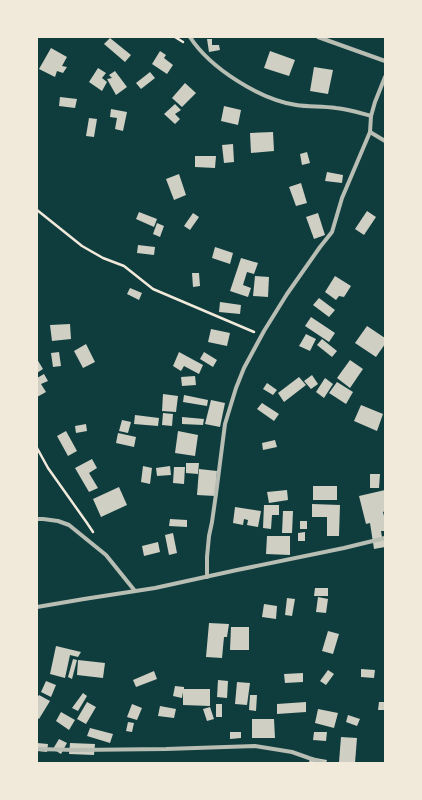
<svg xmlns="http://www.w3.org/2000/svg" width="422" height="800" font-family="Raleway,sans-serif">
<rect width="100%" height="100%" fill="#0f3d3e"/>
<g fill="#cfcfc3">
<polygon points="110,38 131,55 125,62 104,44"/>
<polygon points="207,39 212,39 212,45 219,45 220,50 209,52"/>
<polygon points="51,48 67,57 62,66 67,67 63,73 57,71 55,77 39,69"/>
<polygon points="160,51 166,55 164,58 173,65 167,74 152,64"/>
<polygon points="270,51 295,60 289,76 264,68"/>
<polygon points="314,67 333,70 328,94 310,91"/>
<polygon points="98,68 106,73 102,78 107,82 102,91 89,82"/>
<polygon points="115,71 127,87 116,95 107,79 112,78 109,75"/>
<polygon points="150,72 155,78 141,89 136,83"/>
<polygon points="185,83 196,93 182,107 172,98"/>
<polygon points="60,97 77,99 75,108 59,106"/>
<polygon points="175,104 181,110 175,114 180,119 175,124 164,114"/>
<polygon points="224,106 241,110 238,125 221,121"/>
<polygon points="111,109 127,112 123,131 115,129 117,118 110,117"/>
<polygon points="89,118 97,119 94,137 86,136"/>
<polygon points="273,132 274,151 251,153 250,133"/>
<polygon points="233,144 234,162 224,163 222,145"/>
<polygon points="307,152 310,163 302,165 300,154"/>
<polygon points="195,156 216,156 215,168 195,167"/>
<polygon points="327,172 343,175 342,183 325,181"/>
<polygon points="179,174 186,195 174,200 166,179"/>
<polygon points="301,183 307,203 296,206 289,187"/>
<polygon points="367,211 376,217 364,235 355,229"/>
<polygon points="139,212 157,219 154,227 136,219"/>
<polygon points="193,213 199,217 190,230 184,226"/>
<polygon points="318,213 325,235 314,239 306,217"/>
<polygon points="157,223 164,226 160,237 153,234"/>
<polygon points="138,245 155,247 154,255 137,253"/>
<polygon points="215,247 233,253 230,264 212,258"/>
<polygon points="241,258 258,263 254,274 247,272 243,285 251,288 248,297 230,291"/>
<polygon points="192,273 199,273 200,286 193,287"/>
<polygon points="255,276 269,277 268,297 253,296"/>
<polygon points="335,276 351,286 344,297 339,296 336,300 325,292"/>
<polygon points="130,288 142,293 139,300 127,294"/>
<polygon points="319,298 335,310 329,317 313,305"/>
<polygon points="220,302 241,305 240,314 219,312"/>
<polygon points="311,317 335,333 329,342 305,326"/>
<polygon points="70,324 71,339 52,341 50,325"/>
<polygon points="367,326 385,338 385,344 376,357 355,343"/>
<polygon points="211,329 230,333 227,346 208,342"/>
<polygon points="306,334 316,339 310,351 299,346"/>
<polygon points="322,339 337,351 332,357 317,345"/>
<polygon points="86,344 95,362 83,368 74,351"/>
<polygon points="59,352 61,366 53,367 51,353"/>
<polygon points="179,352 203,365 199,374 184,366 181,371 173,366"/>
<polygon points="204,352 217,360 213,367 200,359"/>
<polygon points="37,359 43,369 37,373"/>
<polygon points="350,360 363,369 350,388 337,378"/>
<polygon points="44,374 48,381 41,384 46,392 37,397 37,378"/>
<polygon points="312,375 318,384 311,389 304,381"/>
<polygon points="195,376 196,385 182,386 181,377"/>
<polygon points="299,377 306,385 284,402 278,393"/>
<polygon points="325,378 333,384 324,398 316,392"/>
<polygon points="337,382 353,392 346,404 329,393"/>
<polygon points="267,383 277,390 273,395 263,389"/>
<polygon points="163,394 178,396 176,412 162,411"/>
<polygon points="184,395 208,400 207,406 183,402"/>
<polygon points="211,400 225,403 220,427 205,424"/>
<polygon points="262,403 279,414 274,421 257,409"/>
<polygon points="361,405 383,414 377,431 354,421"/>
<polygon points="163,413 173,414 172,426 162,425"/>
<polygon points="135,415 159,418 158,426 134,424"/>
<polygon points="182,417 204,419 203,425 182,424"/>
<polygon points="122,420 131,422 128,433 119,431"/>
<polygon points="86,424 87,431 76,433 75,426"/>
<polygon points="66,431 77,451 68,456 57,436"/>
<polygon points="178,431 198,435 195,456 175,453"/>
<polygon points="118,433 136,437 134,447 116,443"/>
<polygon points="275,440 277,447 263,450 262,443"/>
<polygon points="92,459 97,468 89,473 98,488 89,492 75,468"/>
<polygon points="186,463 199,463 198,474 186,473"/>
<polygon points="143,466 152,468 150,484 141,482"/>
<polygon points="170,466 171,475 157,476 156,468"/>
<polygon points="174,467 185,467 184,484 173,483"/>
<polygon points="199,469 217,471 215,496 197,495"/>
<polygon points="370,474 380,474 379,488 370,488"/>
<rect x="313" y="486" width="24" height="14"/>
<polygon points="119,487 127,505 101,517 93,499"/>
<polygon points="287,490 288,500 269,503 267,492"/>
<polygon points="385,490 385,511 383,512 385,520 385,531 381,531 382,537 385,536 385,547 374,549 370,523 366,524 359,496"/>
<polygon points="312,504 340,505 339,536 327,536 327,517 312,517"/>
<polygon points="264,505 279,505 279,515 272,515 271,529 263,528"/>
<polygon points="235,507 261,511 258,527 247,525 248,520 244,519 243,525 233,523"/>
<polygon points="283,511 293,511 292,533 282,533"/>
<polygon points="170,519 187,520 187,527 169,526"/>
<rect x="300" y="521" width="7" height="8"/>
<polygon points="305,532 305,541 298,541 298,533"/>
<polygon points="173,533 177,553 169,555 165,535"/>
<polygon points="267,536 290,536 290,555 266,554"/>
<polygon points="158,542 160,552 144,556 142,546"/>
<polygon points="315,588 328,588 328,596 314,596"/>
<polygon points="318,597 328,599 326,613 316,612"/>
<polygon points="287,598 295,599 292,616 285,615"/>
<polygon points="264,604 277,606 276,619 262,617"/>
<polygon points="209,623 229,624 227,637 224,637 222,658 206,657"/>
<polygon points="231,627 249,627 249,650 230,650"/>
<polygon points="328,631 339,634 333,654 322,651"/>
<polygon points="56,646 81,652 78,657 70,655 65,678 50,674"/>
<polygon points="73,659 77,660 72,679 68,677"/>
<polygon points="78,660 105,663 103,678 77,675"/>
<polygon points="361,669 375,670 374,678 361,677"/>
<polygon points="328,670 334,674 326,685 320,681"/>
<polygon points="154,671 157,679 136,687 133,680"/>
<polygon points="303,673 303,682 285,683 284,674"/>
<polygon points="218,680 228,681 227,698 217,697"/>
<polygon points="46,681 56,685 51,697 41,692"/>
<polygon points="237,682 250,683 247,705 235,704"/>
<polygon points="175,686 184,687 184,689 210,689 210,706 183,705 183,692 182,698 173,696"/>
<polygon points="83,693 87,696 78,711 72,708"/>
<polygon points="39,695 50,701 39,719 37,718 37,698"/>
<polygon points="250,695 257,695 256,711 249,710"/>
<polygon points="87,702 96,707 86,724 77,719"/>
<polygon points="306,702 306,712 277,714 277,704"/>
<polygon points="379,702 385,702 385,710 378,710"/>
<polygon points="132,704 142,708 137,720 127,717"/>
<rect x="216" y="704" width="6" height="13"/>
<polygon points="160,706 176,709 174,718 158,716"/>
<polygon points="210,707 214,719 207,721 203,709"/>
<polygon points="318,709 338,713 334,728 315,723"/>
<polygon points="61,712 75,720 69,730 56,721"/>
<polygon points="348,715 360,719 357,726 346,722"/>
<polygon points="252,719 274,719 275,738 252,738"/>
<polygon points="128,722 134,723 132,732 126,731"/>
<polygon points="90,728 113,734 110,743 87,736"/>
<polygon points="230,732 241,732 241,738 230,739"/>
<polygon points="314,732 327,732 326,741 313,740"/>
<polygon points="341,737 357,738 355,763 339,762"/>
<polygon points="59,739 67,743 61,754 53,749"/>
<polygon points="37,743 48,744 47,752 37,751"/>
<polygon points="70,743 95,744 94,755 69,754"/>
<polygon points="310,757 327,760 326,763 309,763"/>
</g>
<g fill="none" stroke-linecap="round" stroke-linejoin="round">
<g stroke="#f1e9da" stroke-width="2.5">
<polyline points="175,37 183,42"/>
<polyline points="37,210 82,246 103,258 124,266 153,289 254,332"/>
<polyline points="37,448 48,468 87,523 93,532"/>
</g>
<g stroke="#b8beb3" stroke-width="4">
<path d="M 190,37 C 210,68 259,99 296,105 C 309,107 322,106 336,108 C 348,109 360,113 371,116"/>
<polyline points="318,37 385,61"/>
<polyline points="370,132 385,141"/>
<polyline points="37,519 43,519 58,521 69,525 106,555 135,591"/>
<polyline points="207,577 207,557 209,536 212,522 216,494 225,424 236,388 244,368 264,331 287,294 320,247 332,232 342,198 370,132 371,116 375,102 385,77"/>
<polyline points="37,607 84,599 155,588 237,570 344,548 385,538"/>
<polyline points="37,749 76,750 166,749 255,746 292,752 323,763"/>
</g>
</g>
<rect width="422" height="800" fill="none" stroke="#f1e9da" stroke-width="76"/>
</svg>
